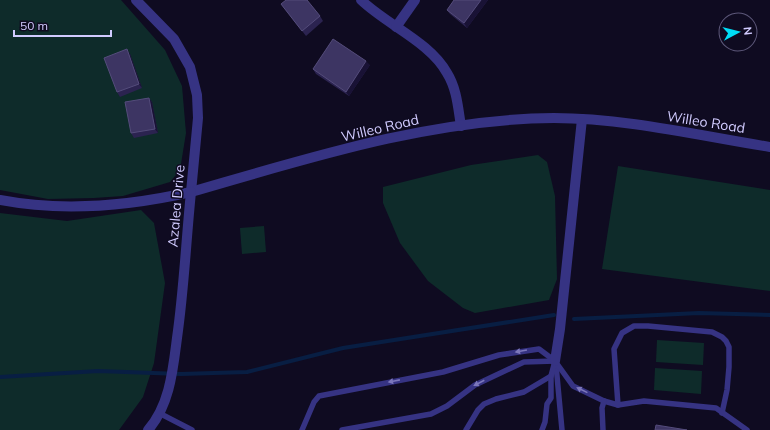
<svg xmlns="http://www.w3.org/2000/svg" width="770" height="430" font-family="Mulish,sans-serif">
<rect width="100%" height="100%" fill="#0f0b21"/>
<g fill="#0e2b2a">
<polygon points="0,0 121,0 165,50 182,86 186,133 180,170 170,182 123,196 94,198 48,199 0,190"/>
<polygon points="538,155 547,162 555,196 557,279 549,300 475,313 463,308 428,281 400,243 383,203 383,187 471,165"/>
<polygon points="618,166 770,190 770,291 602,269"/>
<polygon points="141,210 154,223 165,283 154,363 143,397 119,430 0,430 0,213 67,221"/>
<polygon points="264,226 266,252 242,254 240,228"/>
<polygon points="657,340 704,343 703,365 656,362"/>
<polygon points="655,368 702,371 701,394 654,390"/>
</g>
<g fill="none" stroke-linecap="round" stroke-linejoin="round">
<g stroke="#081e43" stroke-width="4">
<polyline points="574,319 699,313 770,315"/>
<polyline points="0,377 98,371 181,374 247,372 343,348 554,315"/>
</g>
<g stroke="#363383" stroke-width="5.5">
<polyline points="556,365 562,430"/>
<polyline points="618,405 614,349 622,333 634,326 648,326 712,332 722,337 726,341 729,347 729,367 727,390 722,413"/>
<polyline points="159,413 192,430"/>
<polyline points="302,430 314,402 319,396 443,372 499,355 539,349 555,361 573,386 604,401 618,405 644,401 716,408 747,430"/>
<polyline points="342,430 431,414 447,406 475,385 524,362 555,361"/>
<polyline points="466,430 478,410 484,404 496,399 524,392 551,376"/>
<polyline points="542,430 545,422 547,404 551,398 551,376 555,361"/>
<polyline points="603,430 602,408 604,401"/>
</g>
<g stroke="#363383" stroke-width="10">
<polyline points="136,0 174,39 190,67 197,95 198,118 191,192"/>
<path d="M 361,0 C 387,25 430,42 447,73 C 457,89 458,108 461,126"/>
<polyline points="396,27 415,0"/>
<polyline points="555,361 560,329 582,119"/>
</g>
<g stroke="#363383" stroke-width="10">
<path d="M 0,200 C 63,212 129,206 191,192 C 309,158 430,119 554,118 C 625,118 701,136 770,147"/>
<path d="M 148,430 C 170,405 173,369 177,338 C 184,289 186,241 191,192"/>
</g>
</g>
<g fill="#2b2350">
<polygon points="454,0 488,0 467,28 450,14 447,10"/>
<polygon points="281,4 320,16 323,21 306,36"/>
<polygon points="130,54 142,88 120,97 117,92"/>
<polygon points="370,65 349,96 316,74 313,69"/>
<polygon points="149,98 152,102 158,133 134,138 131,133"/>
</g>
<g fill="#191235">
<polygon points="481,0 488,0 467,28 464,23"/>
<polygon points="127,49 130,54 142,88 139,84"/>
<polygon points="366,61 370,65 349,96 346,92"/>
<polygon points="149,98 152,102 158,133 155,129"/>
</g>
<g fill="#3d3563" stroke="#544c7b">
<polygon points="286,0 307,0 320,16 302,31 281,4"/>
<polygon points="454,0 481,0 464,23 447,10"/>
<polygon points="333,39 366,61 346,92 313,69"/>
<polygon points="127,49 139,84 117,92 104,58"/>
<polygon points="149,98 155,129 131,133 125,102"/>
<polygon points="656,425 687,430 655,430"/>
</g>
<defs><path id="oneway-solid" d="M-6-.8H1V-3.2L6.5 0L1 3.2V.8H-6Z"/></defs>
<g fill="#7c77bb">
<use href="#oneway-solid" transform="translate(521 351) rotate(170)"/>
<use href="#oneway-solid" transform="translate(394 381) rotate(169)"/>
<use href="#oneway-solid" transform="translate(479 383) rotate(153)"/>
<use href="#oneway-solid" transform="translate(582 390) rotate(-154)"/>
</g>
<g text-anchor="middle" stroke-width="3" stroke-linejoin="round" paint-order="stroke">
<g font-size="14" fill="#d1cbff" stroke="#0f0b21">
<text transform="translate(706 122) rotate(9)" y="5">Willeo Road</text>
<text transform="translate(380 128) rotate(-13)" y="5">Willeo Road</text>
<text transform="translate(176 206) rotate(-85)" y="5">Azalea Drive</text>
</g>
</g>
<g transform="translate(738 32) rotate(83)"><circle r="19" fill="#0f0b21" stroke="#5d587a"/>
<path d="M0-3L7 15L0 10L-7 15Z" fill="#00ddf6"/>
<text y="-6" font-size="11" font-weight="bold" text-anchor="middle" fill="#d1cbff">N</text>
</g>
<path d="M14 30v6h97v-6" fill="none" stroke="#d1cbff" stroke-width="2"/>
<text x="20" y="30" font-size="12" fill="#d1cbff" stroke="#0f0b21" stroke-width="3" paint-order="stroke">50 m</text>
</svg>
